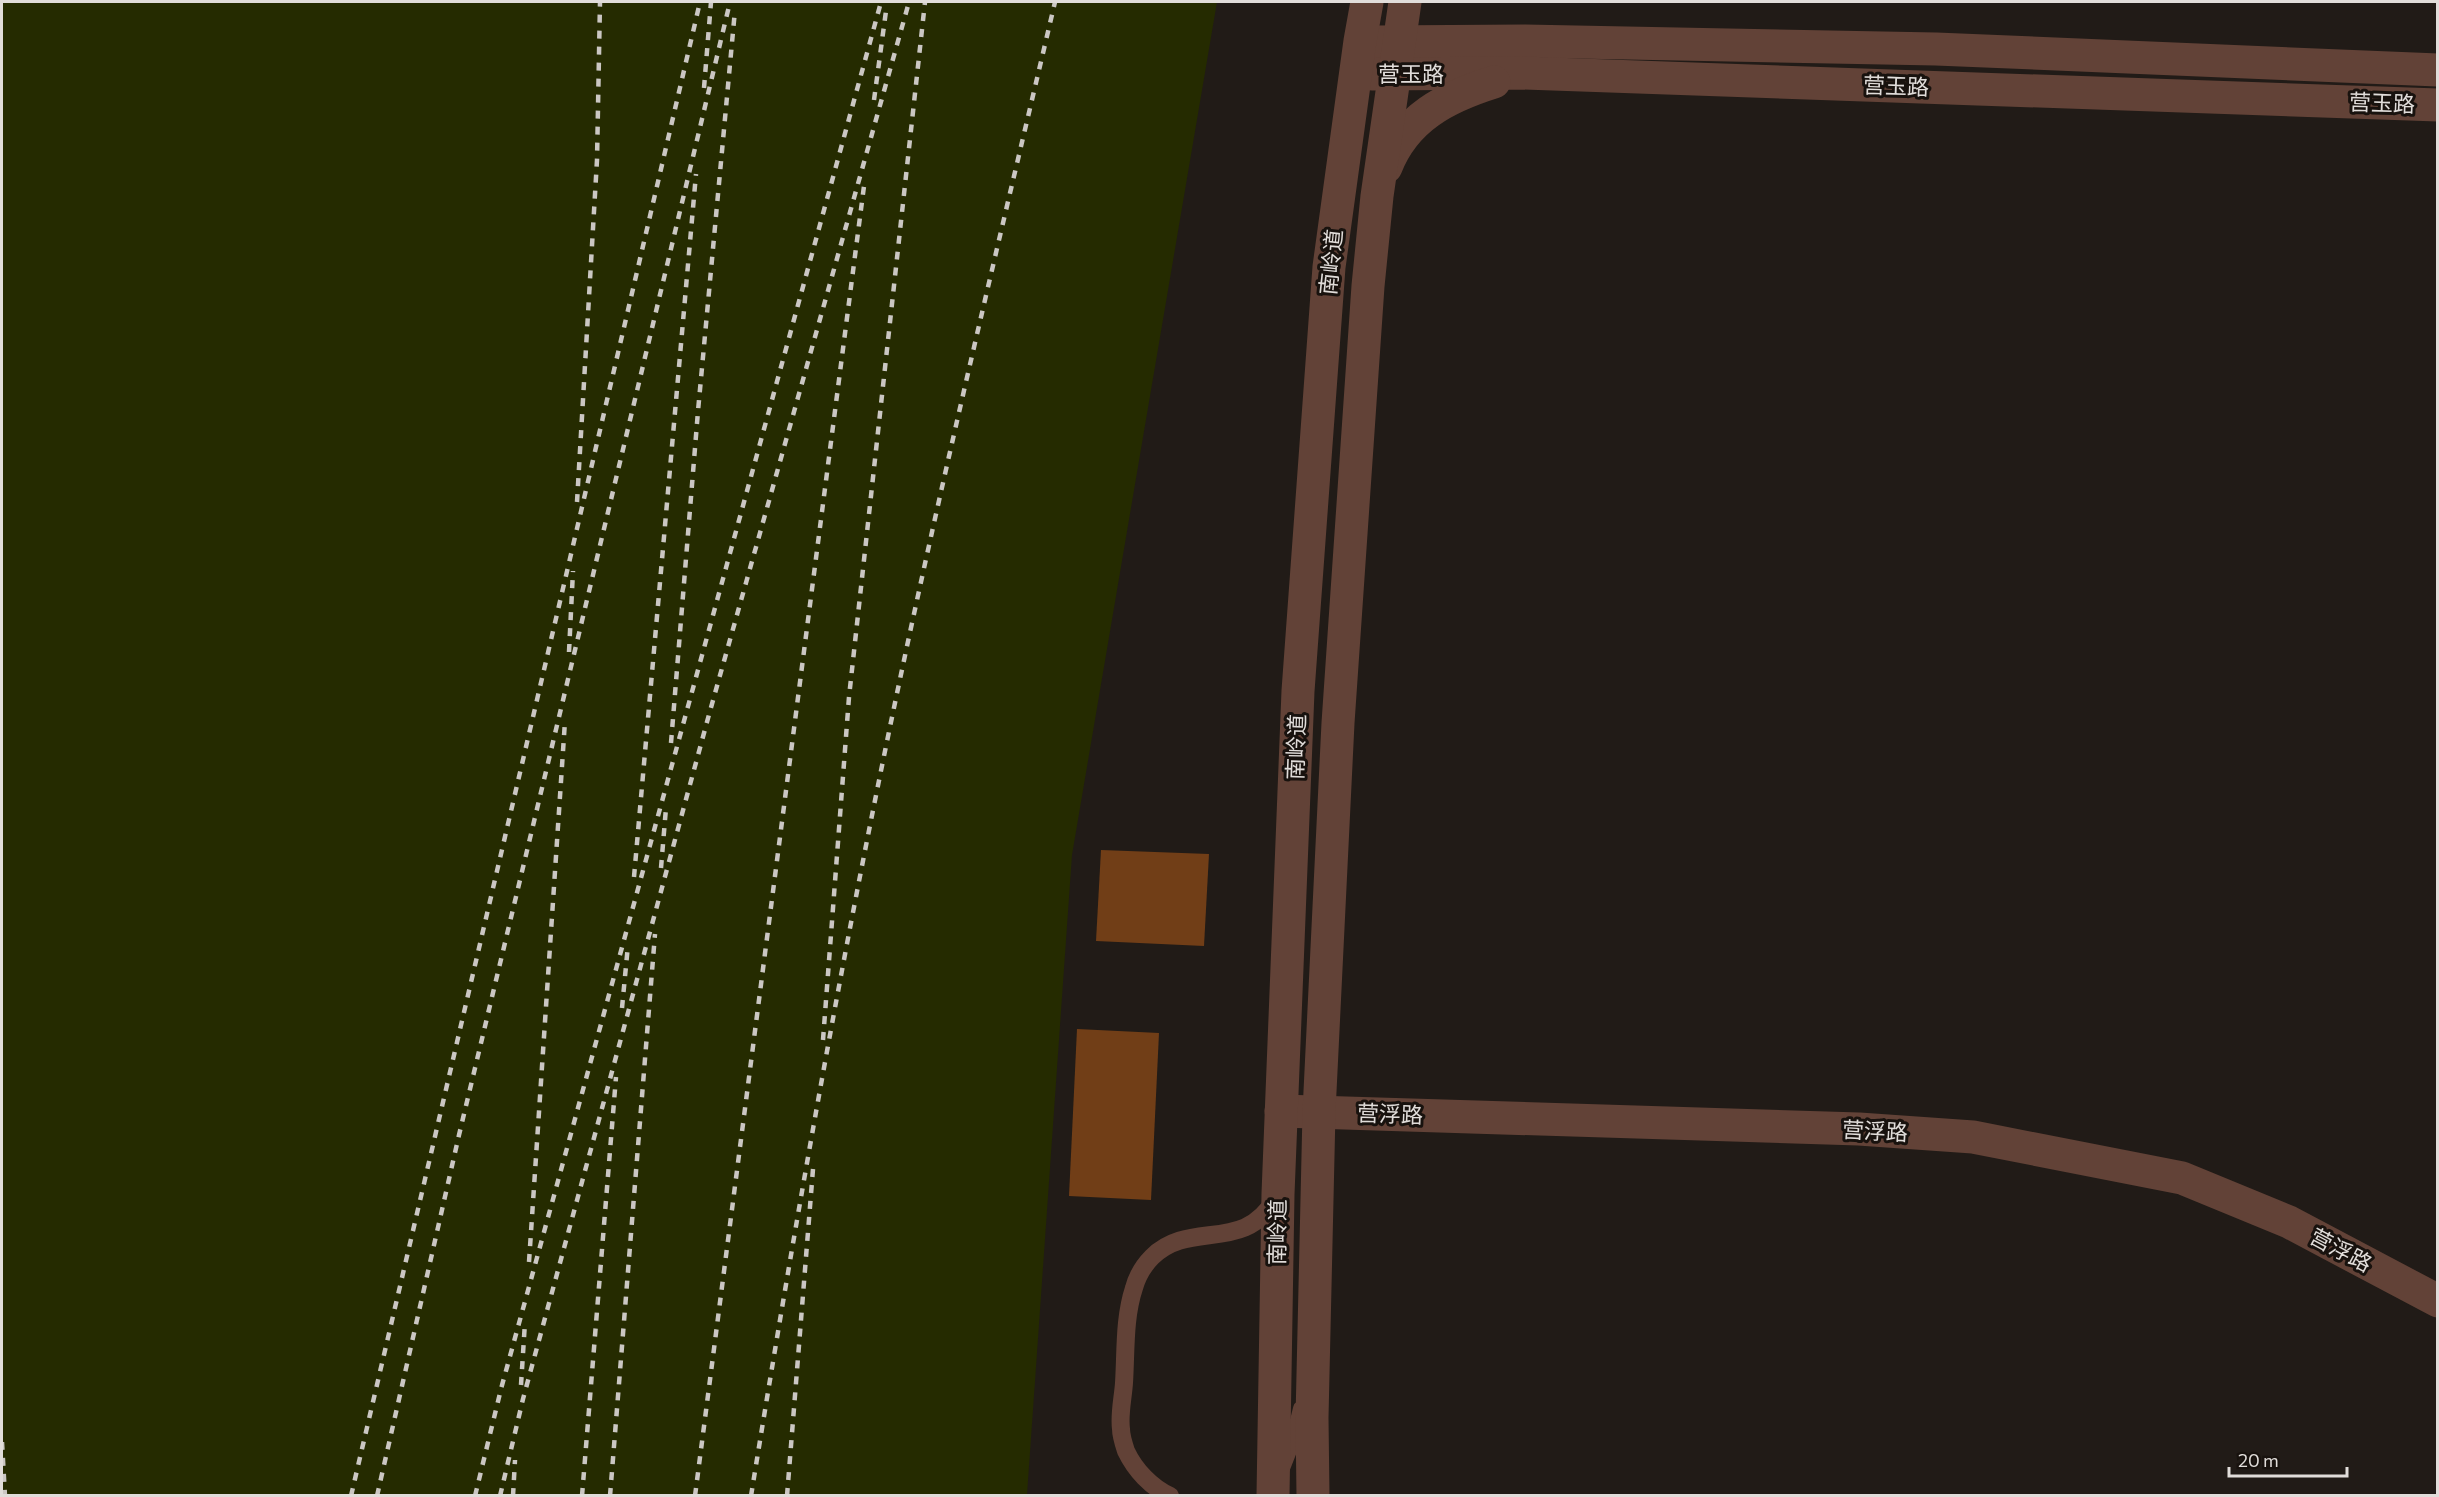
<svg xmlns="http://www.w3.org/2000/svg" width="2439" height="1497" font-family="Commissioner,'Noto Sans SC',sans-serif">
<rect width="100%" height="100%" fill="#211b17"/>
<polygon fill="#252b00" points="2,2 1217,2 1072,855 1027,1495 2,1495"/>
<g fill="#713e17">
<polygon points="1101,850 1209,854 1204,946 1096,941"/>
<polygon points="1077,1029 1159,1033 1151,1200 1069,1196"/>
</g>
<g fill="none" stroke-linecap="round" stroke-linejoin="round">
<g stroke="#624237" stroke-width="18">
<polyline points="1281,1468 1298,1425 1302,1409"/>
<path d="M 1170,1496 C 1151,1487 1135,1470 1126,1451 C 1124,1445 1121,1435 1121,1429 C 1119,1414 1123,1398 1124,1383 C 1126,1352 1124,1318 1134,1288 C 1137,1277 1144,1265 1152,1257 C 1190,1219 1244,1254 1275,1199"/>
</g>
<polyline stroke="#624237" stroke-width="33" points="1281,1111 1859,1129 1973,1137 2182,1178 2289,1222 2438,1301"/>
<g stroke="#624237" stroke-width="33">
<polyline points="1376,42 1525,41 1936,49 2438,70"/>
<polyline points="1372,74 1521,73 2438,105"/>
<path d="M 1386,167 C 1405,118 1446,97 1494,82"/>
<polyline points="1273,1496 1278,1194 1298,691 1329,267 1360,41 1367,2"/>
<polyline points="1313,1496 1312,1418 1319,1112 1338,723 1368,286 1377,196 1405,2"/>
</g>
<g stroke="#cbc7c3" stroke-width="4.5" stroke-dasharray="8 8" stroke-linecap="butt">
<polyline points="704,88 711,2"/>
<polyline points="874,100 886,11"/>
<polyline points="577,502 597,160 600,2"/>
<polyline points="569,652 573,571"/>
<polyline points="671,743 698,411 735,10"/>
<polyline points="661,868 666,808"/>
<polyline points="634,877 696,174"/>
<polyline points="622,1008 628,945"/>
<polyline points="823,1040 849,697 925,2"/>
<polyline points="529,1262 565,721"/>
<polyline points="521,1385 525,1322"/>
<polyline points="2,1442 5,1496"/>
<polyline points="351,1496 700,2"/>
<polyline points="377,1496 459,1135 730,2"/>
<polyline points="475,1496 501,1389 881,2"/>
<polyline points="500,1496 523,1399 710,711 909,2"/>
<polyline points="513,1496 515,1460"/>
<polyline points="582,1496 616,1077"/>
<polyline points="610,1496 655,934"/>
<polyline points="695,1496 864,186"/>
<path d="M 751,1496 C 800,1193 853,891 919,591 C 962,394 1009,198 1055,2"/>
<polyline points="787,1496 813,1169"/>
</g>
</g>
<g text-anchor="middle" stroke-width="6" stroke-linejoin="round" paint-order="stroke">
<g font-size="22" fill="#e1ddda" stroke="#18120e">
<text x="1411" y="82">营玉路</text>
<text transform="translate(1896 86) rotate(2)" y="8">营玉路</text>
<text transform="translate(2382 103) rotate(2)" y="8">营玉路</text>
<text transform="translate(1331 262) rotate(-84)" y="8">南岭道</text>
<text transform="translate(1296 747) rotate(-88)" y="8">南岭道</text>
<text transform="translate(1390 1114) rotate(2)" y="8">营浮路</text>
<text transform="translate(1875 1131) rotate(3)" y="8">营浮路</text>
<text transform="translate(1277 1232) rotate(-89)" y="8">南岭道</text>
<text transform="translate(2341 1250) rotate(28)" y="8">营浮路</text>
</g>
</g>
<rect width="2439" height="1497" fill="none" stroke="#e1ddda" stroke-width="6"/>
<path d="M2229 1467v9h118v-9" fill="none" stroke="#e1ddda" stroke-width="3"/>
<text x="2238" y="1467" font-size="18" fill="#e1ddda" stroke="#18120e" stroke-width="4.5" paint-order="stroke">20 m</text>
</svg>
